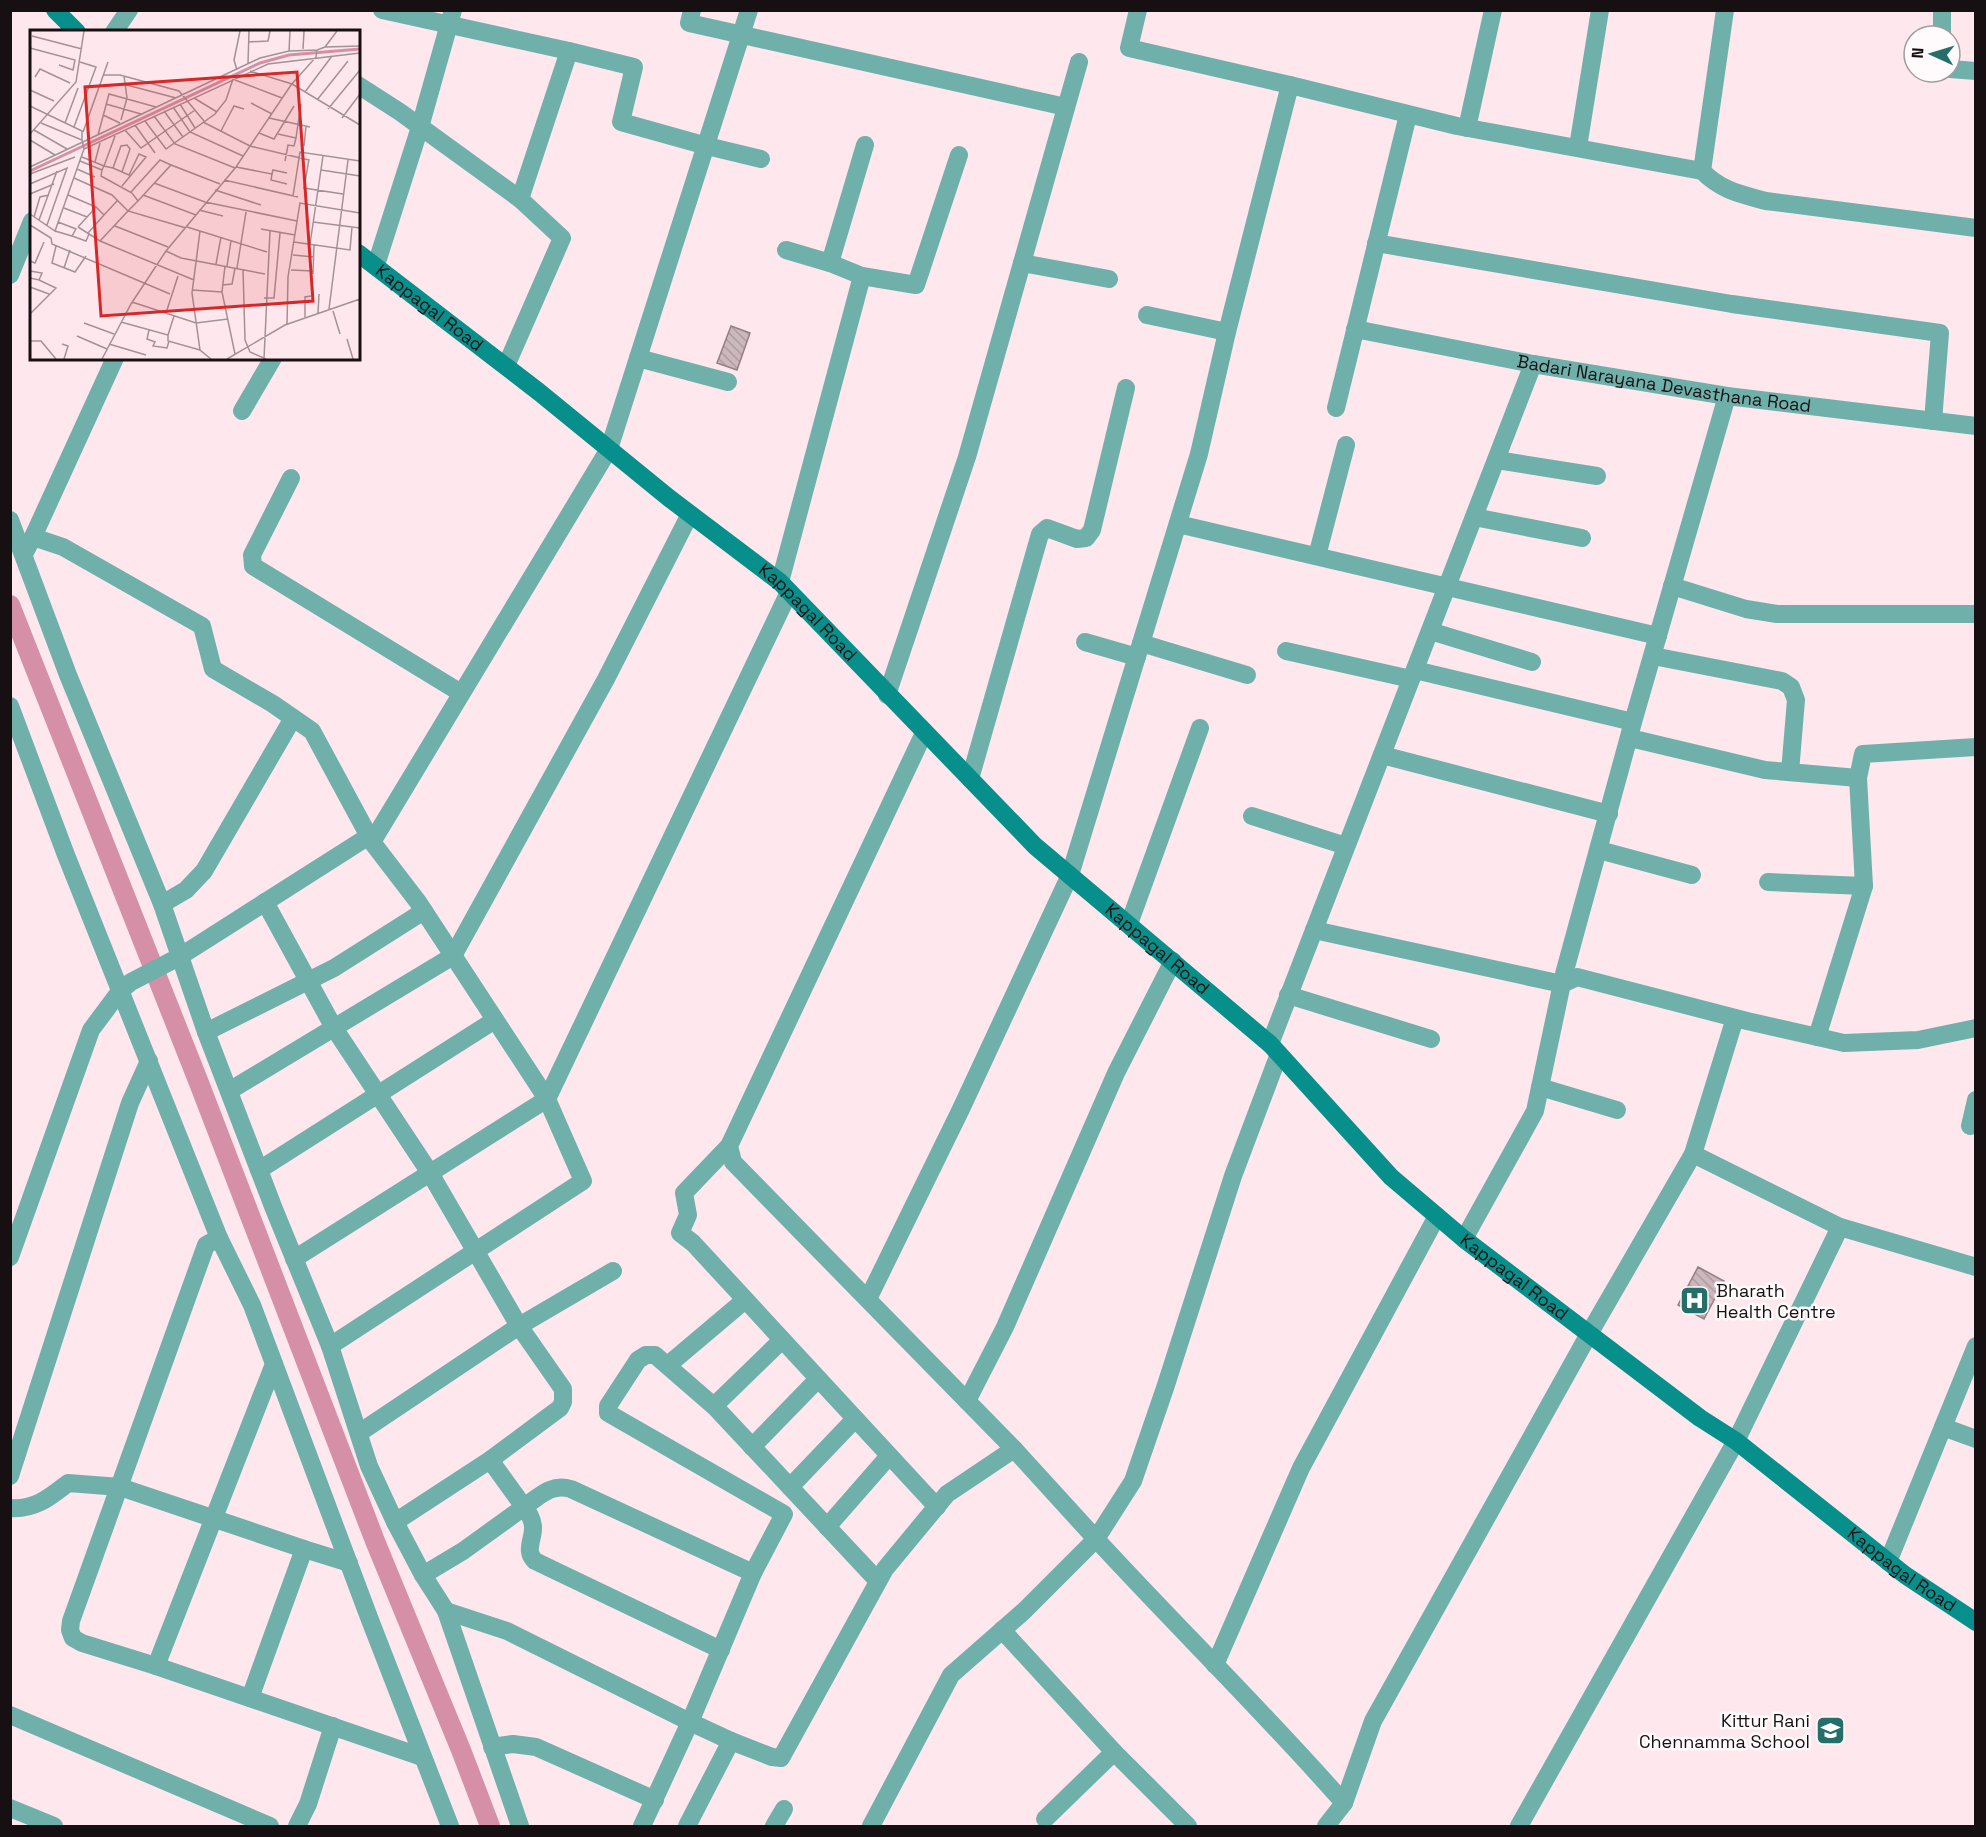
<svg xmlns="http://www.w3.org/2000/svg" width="1986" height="1837" font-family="'Space Grotesk',sans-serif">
<defs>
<pattern id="building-back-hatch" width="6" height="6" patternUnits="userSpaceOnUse" patternTransform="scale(1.5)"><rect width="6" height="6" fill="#ccb7bd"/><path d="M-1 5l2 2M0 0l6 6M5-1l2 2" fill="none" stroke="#ae9ca1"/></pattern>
</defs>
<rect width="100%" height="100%" fill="#fee8ee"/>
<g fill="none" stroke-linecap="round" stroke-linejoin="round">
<polyline stroke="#d58fa6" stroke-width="20" points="10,605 199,1083 375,1541 461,1750 490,1826"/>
</g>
<g fill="url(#building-back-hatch)" stroke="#937f85" stroke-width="1.5">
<polygon points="731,326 750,333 737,370 717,363"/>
<polygon points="1698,1267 1724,1281 1704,1319 1678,1305"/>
</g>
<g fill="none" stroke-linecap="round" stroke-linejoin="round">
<g stroke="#6fb0ab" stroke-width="18">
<polyline points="382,10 569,51"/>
<polyline points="692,10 689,23 1066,107"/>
<path d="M 1138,10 L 1129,48 L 1290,85 L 1457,126 L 1702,171 C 1722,191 1740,194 1766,201 L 1976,228"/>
<polyline points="1942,13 1942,36"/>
<polyline points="114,32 129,10"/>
<polyline points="1950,69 1976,71"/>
<polyline points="358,85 400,112 520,199 562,238 506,366"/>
<polyline points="1467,128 1493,10"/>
<polyline points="1578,147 1600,10"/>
<polyline points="1702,171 1725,10"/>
<polyline points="520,199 569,51 634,67 621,122 707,146 761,159"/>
<polyline points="1376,243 1732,304 1940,333 1933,421"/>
<polyline points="786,250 830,263"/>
<polyline points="1022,263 1109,279"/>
<polyline points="376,265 420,127 453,10"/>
<polyline points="10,275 32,221"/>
<polyline points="862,276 830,263 865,145"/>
<polyline points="1147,315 1227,332"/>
<path id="s1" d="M 1355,329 L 1533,364 L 1727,396 L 1976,426"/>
<polyline points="638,358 728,382"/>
<polyline points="1336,408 1408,115"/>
<polyline points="242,411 273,358"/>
<polyline points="1497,460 1597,476"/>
<polyline points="291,478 252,555 253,566 461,693"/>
<polyline points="1474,517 1582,538"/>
<polyline points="10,520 68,675 162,904 206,1032 274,1209 330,1346 369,1466 395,1522 423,1575 446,1611 520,1826"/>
<polyline points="1178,524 1658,636"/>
<polyline points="33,537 115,358"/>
<polyline points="24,554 33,537 63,547 202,626 213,669 273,704 312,731 372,842 418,902 547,1099 583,1181 330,1346"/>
<polyline points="1317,556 1346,445"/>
<polyline points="780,582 862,276 916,285 959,155"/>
<polyline points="1672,586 1746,609 1777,614 1976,614"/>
<polyline points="1430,631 1532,662"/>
<polyline points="1085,642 1137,657"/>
<polyline points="1141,643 1247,675"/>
<polyline points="1286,651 1411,679"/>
<polyline points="1653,656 1782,681 1791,687 1796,700 1790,772"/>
<polyline points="1415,670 1633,722"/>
<polyline points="887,695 967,457 1079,62"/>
<polyline points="10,706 66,855 219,1238 252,1305 370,1620 450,1826"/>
<polyline points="924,733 729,1146 733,1162 1014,1449"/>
<polyline points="1630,738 1765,770 1858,778 1863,754 1976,747"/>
<polyline points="1382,755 1609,814"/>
<polyline points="970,779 1040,534 1047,528 1077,539 1086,538 1092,530 1126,388"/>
<polyline points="1252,816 1346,846"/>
<polyline points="372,842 609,449 749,10"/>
<polyline points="1599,850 1692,875"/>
<polyline points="1768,882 1864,886"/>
<polyline points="265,902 334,1028 430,1173 519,1326 563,1389 563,1402 560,1408 490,1460 395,1522"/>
<polyline points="162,904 186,890 204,871 293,718"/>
<polyline points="1129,924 1200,728"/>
<polyline points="1314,930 1562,984 1577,977 1747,1021 1844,1043 1918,1040 1976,1028"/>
<polyline points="1288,995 1431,1039"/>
<polyline points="206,1032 334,968 424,911"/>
<polyline points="1817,1037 1864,886 1858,778"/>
<polyline points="1270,1044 1533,364"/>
<polyline points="1540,1087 1617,1110"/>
<polyline points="229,1091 453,956 606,679 690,514"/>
<polyline points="1970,1126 1976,1100"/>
<polyline points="729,1146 684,1193 688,1215 680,1233 693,1243 937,1507"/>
<polyline points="1693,1154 1840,1227 1976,1267"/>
<polyline points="259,1170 495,1020"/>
<polyline points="219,1238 206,1245 71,1621 70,1630 73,1638 82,1643 156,1666 422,1757"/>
<polyline points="1464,1239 1535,1111 1564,974 1633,722 1727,396"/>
<polyline points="10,1257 91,1030 120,991 131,982 179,957 369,836"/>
<polyline points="294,1259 547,1099 789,592"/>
<polyline points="868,1299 961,1109 1070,875 1199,454 1227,332 1290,85"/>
<polyline points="668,1365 745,1300"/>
<polyline points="967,1401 1005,1327 1116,1073 1173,961"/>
<polyline points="714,1406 782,1340"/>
<polyline points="1943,1427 1976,1439"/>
<polyline points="359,1433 519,1326 613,1271"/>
<polyline points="752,1447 818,1379"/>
<polyline points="10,1476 130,1103 149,1061"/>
<polyline points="790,1487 855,1419"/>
<path d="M 10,1508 C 35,1510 50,1497 68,1483 L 120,1487 L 304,1549"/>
<polyline points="827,1527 889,1456"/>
<polyline points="1888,1562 1976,1346"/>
<polyline points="753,1573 784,1514 608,1413 608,1406 638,1360 646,1355 655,1355 716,1408 877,1580"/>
<polyline points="423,1575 463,1551 524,1507 490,1460"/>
<polyline points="446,1611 507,1631 690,1722 642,1826"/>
<polyline points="1002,1630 1114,1752 1045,1819"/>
<path d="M 721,1650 L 535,1561 C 524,1551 534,1539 533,1526 C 532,1518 529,1514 524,1507 C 540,1496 551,1483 571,1489 L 753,1573 L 690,1722 L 731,1741"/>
<polyline points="1215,1665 1301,1468 1437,1216"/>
<polyline points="156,1666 274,1364"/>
<polyline points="250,1698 304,1549 349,1563"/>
<polyline points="10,1715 270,1826"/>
<polyline points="492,1747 513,1744 536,1747 655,1800"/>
<polyline points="1114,1752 1188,1826"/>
<polyline points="1344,1803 1373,1721 1589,1334 1693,1154 1735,1018"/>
<polyline points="10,1808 54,1826"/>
<polyline points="297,1826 308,1804 333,1726"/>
<polyline points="687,1826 731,1741 772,1757 781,1758 885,1569 947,1494 1014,1449 1096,1539 1133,1481 1165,1388 1233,1176 1279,1054"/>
<polyline points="774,1826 784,1809"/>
<path d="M 871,1826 L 951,1675 L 1024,1611 L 1096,1539 C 1178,1628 1264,1712 1344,1803 L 1326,1826"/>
<polyline points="1519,1826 1736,1441 1840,1227"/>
</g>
<g stroke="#07908b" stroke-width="18">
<polyline points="55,10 77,32"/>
<path id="s2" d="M 358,253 L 539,392 L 669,498 L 780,582 L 1035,846 L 1270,1044 L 1391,1177 L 1464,1239 L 1700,1418 L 1736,1441 L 1905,1575 L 1976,1622"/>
</g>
</g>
<defs>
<symbol id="hospital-square" viewBox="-11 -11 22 22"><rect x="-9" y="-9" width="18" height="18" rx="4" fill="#256f6b" stroke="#fffafc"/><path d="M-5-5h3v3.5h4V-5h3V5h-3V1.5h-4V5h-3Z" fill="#fff"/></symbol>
<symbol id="school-square" viewBox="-11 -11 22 22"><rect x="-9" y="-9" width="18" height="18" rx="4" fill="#256f6b" stroke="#fffafc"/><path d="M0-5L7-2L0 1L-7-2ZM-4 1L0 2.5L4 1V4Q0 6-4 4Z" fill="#fff"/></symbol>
</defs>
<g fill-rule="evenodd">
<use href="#hospital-square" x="1678" y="1284" width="33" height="33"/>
<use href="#school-square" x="1814" y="1714" width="33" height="33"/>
</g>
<g text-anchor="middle" stroke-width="5" stroke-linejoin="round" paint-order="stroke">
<g font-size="18" fill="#171012" stroke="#fffafc">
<text dy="6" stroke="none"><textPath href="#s2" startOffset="90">Kappagal Road</textPath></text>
<text dy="6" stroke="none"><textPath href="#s1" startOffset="314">Badari Narayana Devasthana Road</textPath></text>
<text dy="6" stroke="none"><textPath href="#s2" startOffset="576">Kappagal Road</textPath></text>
<text dy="6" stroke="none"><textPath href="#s2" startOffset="1062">Kappagal Road</textPath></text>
<text dy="6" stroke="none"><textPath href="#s2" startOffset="1548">Kappagal Road</textPath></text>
<text dy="6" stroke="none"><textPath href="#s2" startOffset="2034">Kappagal Road</textPath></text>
</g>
<g font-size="18" fill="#171012" stroke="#fffafc" text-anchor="start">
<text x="1716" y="1297">Bharath<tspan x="1716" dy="21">Health Centre</tspan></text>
<text x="1810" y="1727" text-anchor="end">Kittur Rani<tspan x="1810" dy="21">Chennamma School</tspan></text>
</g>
</g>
<g transform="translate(30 30)">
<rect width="330" height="330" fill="#fee8ee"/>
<path fill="none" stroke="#d58fa6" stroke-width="3" d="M 0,141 L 230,33 L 259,25 L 330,19"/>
<path fill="none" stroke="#a29296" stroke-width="1.5" d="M 2,6 L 52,19M 218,12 L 238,11 L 240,1M 295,17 L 330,16M 0,18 L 45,30 L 43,40 L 29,35M 273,19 L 274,1M 259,21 L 260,1M 218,33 L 219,1M 207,40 L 204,30 L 210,1M 220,41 L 262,54 L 330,95M 74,45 L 90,45 L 149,61 L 174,91M 5,47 L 10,39 L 40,53M 205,50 L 252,68M 93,54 L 146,68M 0,60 L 24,71M 275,62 L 302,26M 164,68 L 187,82M 287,70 L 318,31M 221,73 L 242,84M 76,74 L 111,84M 150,74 L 165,98M 0,76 L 52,101 L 52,110M 143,77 L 160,102 L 213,126M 298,79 L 330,40M 134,81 L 153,107M 73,85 L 90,93M 124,86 L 145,114 L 205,138M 239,88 L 280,97M 312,88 L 330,64M 91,90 L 97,68 L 94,46M 115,91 L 136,119 L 185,84 L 196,70 L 203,49M 173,92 L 220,116 L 279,130M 35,93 L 48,58M 105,95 L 125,123M 44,97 L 66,37 L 50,32M 4,100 L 37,119M 95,100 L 111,118 L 165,80M 191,101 L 204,76 L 214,79M 53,102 L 78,32M 229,103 L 244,109 L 264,76M 0,104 L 46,52 L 54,1M 248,104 L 266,108 L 264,116 L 258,115 L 255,131M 68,105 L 79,64 L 126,77M 266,108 L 271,74M 0,110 L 25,125M 274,116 L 276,96M 54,119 L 238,34 L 330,23M 52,127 L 74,136 L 85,106M 279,129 L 274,158 L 313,164M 50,131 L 72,140 L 71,146 L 102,163 L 108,171 L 98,181 L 156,198M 65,132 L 70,113M 0,137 L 230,28 L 259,21 L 287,20M 206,137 L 242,144 L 241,150 L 257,154M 47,139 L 65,147M 72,140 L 74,136 L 83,138 L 92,142 L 100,119 L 97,115 L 91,116 L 83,138M 291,140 L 330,146M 92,142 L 99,145 L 109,124 L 116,127 L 92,156M 0,144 L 45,127M 242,144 L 243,140 L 257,143M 44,148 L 82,165 L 98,181 L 70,211 L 48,197M 194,150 L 268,167M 124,153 L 175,172 L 267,191M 0,154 L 37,138 L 17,195M 185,160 L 231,175M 101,162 L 130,130 L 141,135M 0,164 L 24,154M 38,165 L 66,177 L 48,197M 113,165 L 166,185M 263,166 L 270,122 L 330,131M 108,171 L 141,135 L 190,154M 66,177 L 74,185 L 87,171M 34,178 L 57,187M 169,180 L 193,186M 0,184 L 25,201 L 54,119 L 52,110 L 11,93M 4,187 L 10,167 L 19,165M 9,190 L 27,141M 283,192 L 330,198M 0,195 L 21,208 L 22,214 L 140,264M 85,196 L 138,217M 157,197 L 237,222M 231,199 L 265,205M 25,201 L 42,206 L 46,199 L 28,192M 170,201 L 162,263 L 170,320 L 181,329M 58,203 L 74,185M 42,206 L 56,211 L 59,204M 70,211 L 164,250M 264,212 L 320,220 L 322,197M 280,214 L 293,126M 26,216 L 22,233 L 45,242 L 56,226M 136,221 L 151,228 L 235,244M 263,225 L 284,227M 0,231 L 5,233 L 14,212M 186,234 L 191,207M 195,236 L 192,262 L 205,324M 197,236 L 201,211M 34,238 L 40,220M 207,238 L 216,182M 213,239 L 215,310 L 220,322 L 236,329M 261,240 L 283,241M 0,241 L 12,243 L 9,250 L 0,248M 283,244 L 284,215M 330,244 L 330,279M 192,255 L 202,254 L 205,238M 0,257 L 19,264M 162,260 L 192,262M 234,268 L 244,268 L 250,203M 102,272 L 166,293 L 198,289M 299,279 L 318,130M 303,281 L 310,304M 136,283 L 148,246M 288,283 L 289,264M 0,284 L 26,258 L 9,250M 275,287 L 275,267 L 281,266M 91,292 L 138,305 L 138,311 L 170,320M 54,293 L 84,304M 257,295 L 258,247 L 270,173 L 330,183M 119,300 L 117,309 L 125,312 L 123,316 L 137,318 L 139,311M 138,305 L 144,286M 47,306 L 77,319M 317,309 L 323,329M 0,311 L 11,311 L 26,329M 32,314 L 38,316 L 34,329M 79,314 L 116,325M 72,329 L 101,274 L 136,221 L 206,137 L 261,55 L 286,27 L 287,20 L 295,17 L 307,1M 197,329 L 255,295 L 330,269M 234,329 L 240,201"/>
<path fill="#d62828" fill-opacity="0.15" stroke="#d62828" stroke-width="3" d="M 267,42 L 283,271 L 71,286 L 55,57 Z"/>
<rect width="330" height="330" fill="none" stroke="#171012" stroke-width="3"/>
</g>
<rect width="1986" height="1837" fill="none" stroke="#171012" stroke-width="24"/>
<g transform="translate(1932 54) rotate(274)"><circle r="28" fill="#fffafc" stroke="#a29c9e" stroke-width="1.5"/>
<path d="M0-4.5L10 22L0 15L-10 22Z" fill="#256f6b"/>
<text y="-9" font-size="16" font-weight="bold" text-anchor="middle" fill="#171012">N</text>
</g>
</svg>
